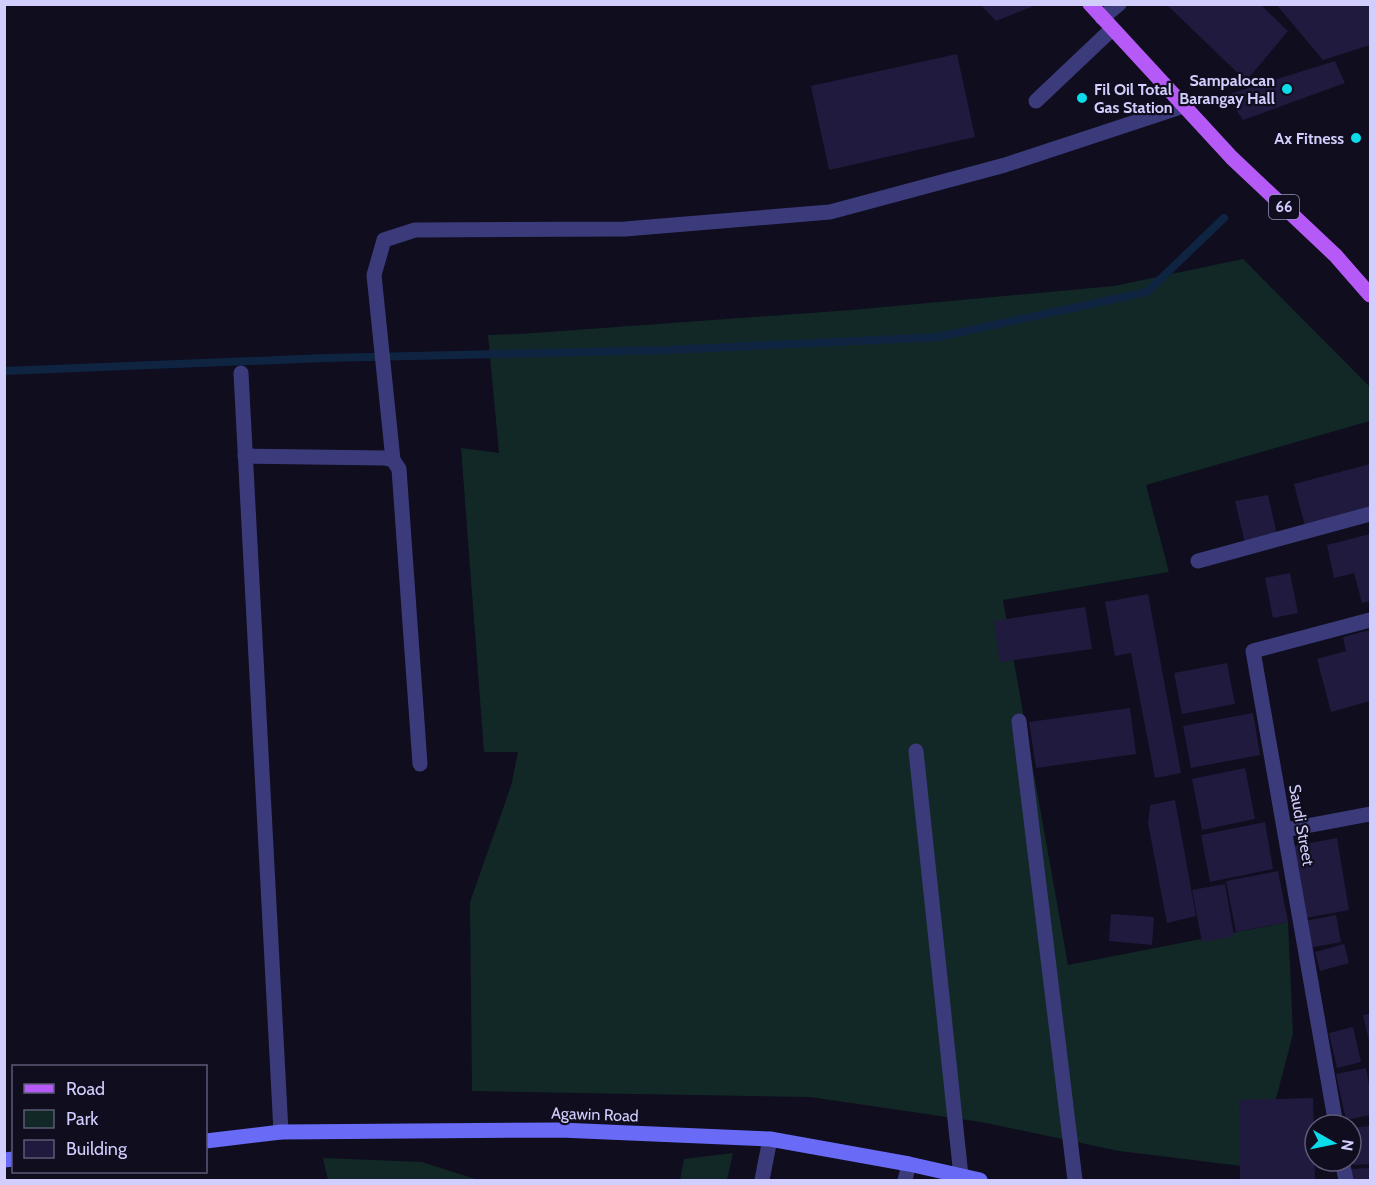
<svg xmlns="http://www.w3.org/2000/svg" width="1375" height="1185" font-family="Cabin,sans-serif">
<rect width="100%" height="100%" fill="#0f0d1e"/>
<g fill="#112826">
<polygon points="1243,259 1370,387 1370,421 1146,485 1169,572 1003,600 1068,965 1288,922 1293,1034 1258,1168 1119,1151 981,1122 810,1097 472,1091 470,902 511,786 518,752 484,752 461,448 499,453 488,335 520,334 851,310 1114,286"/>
<polygon points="733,1153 727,1180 680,1180 684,1159"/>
<polygon points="323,1158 422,1162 475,1179 475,1180 328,1180"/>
</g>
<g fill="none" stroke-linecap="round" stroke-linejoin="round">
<polyline stroke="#0e2441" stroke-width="8" points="4,371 326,358 668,350 938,337 1147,292 1224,218"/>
</g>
<g fill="#201a3e">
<polygon points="980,4 1036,4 1036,5 996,21"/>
<polygon points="1166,4 1260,4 1288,31 1246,81"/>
<polygon points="1276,4 1370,4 1370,45 1323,60"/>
<polygon points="957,54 975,137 829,170 811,86"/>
<polygon points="1335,61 1345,83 1243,120 1226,95"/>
<polygon points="1370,464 1370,513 1306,530 1294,484"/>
<polygon points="1268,495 1277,535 1245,543 1235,501"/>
<polygon points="1370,534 1370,601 1362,603 1354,573 1334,578 1327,545"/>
<polygon points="1290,573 1298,613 1273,618 1265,578"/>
<polygon points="1148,594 1181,773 1155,778 1131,653 1115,656 1105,602"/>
<polygon points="1085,607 1092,649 1000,662 994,621"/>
<polygon points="1370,630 1370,701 1331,712 1317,659 1346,651 1343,637"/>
<polygon points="1227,663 1235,704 1182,714 1174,673"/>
<polygon points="1130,708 1136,754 1036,768 1029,722"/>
<polygon points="1253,713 1260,755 1191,768 1183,726"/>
<polygon points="1245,768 1255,819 1202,830 1192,779"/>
<polygon points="1175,800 1196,916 1167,923 1148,823 1150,805"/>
<polygon points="1265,822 1273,869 1210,882 1201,835"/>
<polygon points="1337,838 1349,910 1306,918 1294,846"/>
<polygon points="1278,871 1288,922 1236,932 1226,881"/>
<polygon points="1225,884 1234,936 1202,942 1192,890"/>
<polygon points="1111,914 1154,917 1152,945 1109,941"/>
<polygon points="1336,915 1341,942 1309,948 1304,921"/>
<polygon points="1344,944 1349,963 1320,971 1315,952"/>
<polygon points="1370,1014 1370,1045 1363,1015"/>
<polygon points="1353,1027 1361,1062 1337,1068 1329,1033"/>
<polygon points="1366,1068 1370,1090 1370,1115 1346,1120 1336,1074"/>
<polygon points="1313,1098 1315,1180 1240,1180 1239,1100"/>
<polygon points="1370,1126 1370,1164 1353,1165 1351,1128"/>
<polygon points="1370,1168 1370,1180 1351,1180 1351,1169"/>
</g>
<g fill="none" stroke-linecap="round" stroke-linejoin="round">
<g stroke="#3b3b7b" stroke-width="15">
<polyline points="1102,18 1119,4"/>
<polyline points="1036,101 1112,29"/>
<polyline points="1198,561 1370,514"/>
<polyline points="1019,721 1075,1180"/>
<polyline points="916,751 961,1176"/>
</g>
<g stroke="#3b3b7b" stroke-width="15">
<polyline points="241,373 281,1132"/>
<polyline points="245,456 385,458 393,460 399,469 420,764"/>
<polyline points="393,460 374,275 384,240 415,230 625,229 830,212 1005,165 1184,106"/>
<polyline points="1285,830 1370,814"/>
<polyline points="1336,1125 1253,651 1370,620"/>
<polyline points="1342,1161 1346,1180"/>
<polyline points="762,1180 770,1139"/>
<polyline points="905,1180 909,1164"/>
</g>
<g stroke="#696bf7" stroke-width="15">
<polyline points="206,1141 281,1132 560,1130 770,1139 909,1164 980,1180"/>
<polyline points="4,1160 14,1159"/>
</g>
<polyline stroke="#b65af7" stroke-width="15" points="1090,4 1232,158 1336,256 1370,295"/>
</g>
<g fill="#0cdbe9" stroke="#0f0d1e" stroke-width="2">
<circle cx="1287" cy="89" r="6"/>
<circle cx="1082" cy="98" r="6"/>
<circle cx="1356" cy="138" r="6"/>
</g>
<g text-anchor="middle" stroke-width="4.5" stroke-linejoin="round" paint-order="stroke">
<rect fill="#0f0d1e" stroke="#9793b9" stroke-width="1.5" x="1269" y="195" width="30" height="24" rx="4.5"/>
<g font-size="15" font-weight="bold" fill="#d1cdfc">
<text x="1284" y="212">66</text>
</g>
<g font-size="16" font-weight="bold" fill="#d1cdfc" stroke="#0f0d1e" text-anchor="end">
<text x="1275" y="86">Sampalocan<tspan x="1275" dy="18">Barangay Hall</tspan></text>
<text x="1094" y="95" text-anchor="start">Fil Oil Total<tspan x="1094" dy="18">Gas Station</tspan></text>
<text x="1344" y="144">Ax Fitness</text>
</g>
<g font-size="16" fill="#d1cdfc" stroke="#0f0d1e">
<text transform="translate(1302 825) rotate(80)" y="6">Saudi Street</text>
<text transform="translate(595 1114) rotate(2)" y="6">Agawin Road</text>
</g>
</g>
<rect width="1375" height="1185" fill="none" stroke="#d1cdfc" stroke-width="12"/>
<rect x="12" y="1065" width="195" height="108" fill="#0f0d1e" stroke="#5d5a77" stroke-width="1.5"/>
<rect x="24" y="1084" width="30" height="9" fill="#b65af7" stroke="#5d5a77" stroke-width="1.5"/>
<text x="66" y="1095" font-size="18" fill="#d1cdfc">Road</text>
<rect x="24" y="1110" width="30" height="18" fill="#112826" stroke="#5d5a77" stroke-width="1.5"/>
<text x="66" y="1125" font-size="18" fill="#d1cdfc">Park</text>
<rect x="24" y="1140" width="30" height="18" fill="#201a3e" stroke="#5d5a77" stroke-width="1.5"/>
<text x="66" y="1155" font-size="18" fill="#d1cdfc">Building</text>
<g transform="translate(1333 1143) rotate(99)"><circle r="28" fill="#0f0d1e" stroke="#5d5a77" stroke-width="1.5"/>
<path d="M0-4.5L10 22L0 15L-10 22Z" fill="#0cdbe9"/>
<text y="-9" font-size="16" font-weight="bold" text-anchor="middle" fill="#d1cdfc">N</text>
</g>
</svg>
